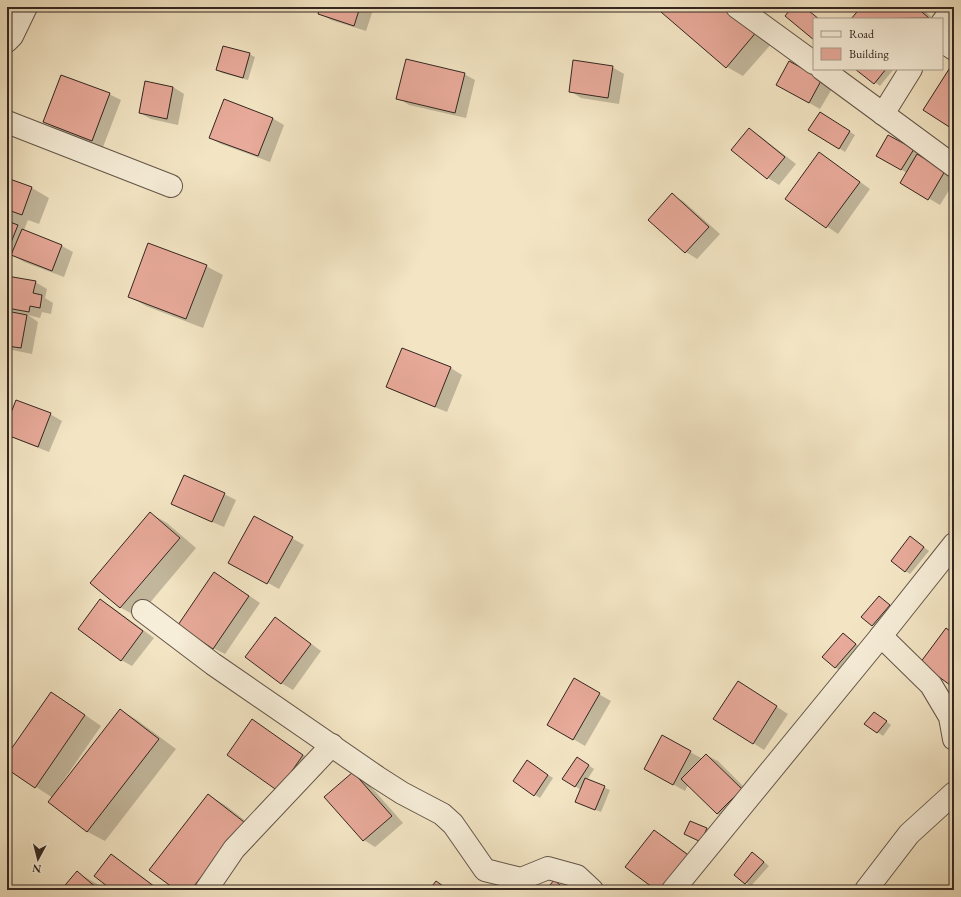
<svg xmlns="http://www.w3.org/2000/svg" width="961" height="897" font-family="'EB Garamond',serif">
<rect width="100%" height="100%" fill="#f3e5c4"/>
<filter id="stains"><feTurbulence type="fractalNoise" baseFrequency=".005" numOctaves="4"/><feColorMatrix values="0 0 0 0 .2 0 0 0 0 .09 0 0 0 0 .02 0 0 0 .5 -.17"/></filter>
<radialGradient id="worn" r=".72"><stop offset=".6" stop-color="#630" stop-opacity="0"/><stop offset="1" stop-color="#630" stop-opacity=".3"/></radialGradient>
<g fill="#0003">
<polygon points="308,7 318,7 317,10"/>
<polygon points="321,7 374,7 366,31 331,20 319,13"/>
<polygon points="667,7 735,7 774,41 743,76 727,67"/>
<polygon points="862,7 920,7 934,19 852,19"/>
<polygon points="249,54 255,57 248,80 222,73 217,70"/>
<polygon points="789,63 833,87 820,109 788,91"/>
<polygon points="612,67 624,74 619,104 581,98 570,91"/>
<polygon points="856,69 892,69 893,70 880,86"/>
<polygon points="464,74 475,80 466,118 409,105 398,98"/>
<polygon points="173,87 184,94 178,125 151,119 140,113"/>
<polygon points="109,94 121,100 103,147 56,129 45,122"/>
<polygon points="820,114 855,135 845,152 810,130"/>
<polygon points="272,118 284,125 270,162 221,144 210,138"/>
<polygon points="749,129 760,136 796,164 779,185 768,178"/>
<polygon points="889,136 918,153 917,155 954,178 954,182 940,205 901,182 907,173 877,155"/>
<polygon points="819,154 830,160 870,189 838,234 787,199"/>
<polygon points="7,179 32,188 49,198 39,224 28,220 24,230 62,246 73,252 64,277 24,262 7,252"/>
<polygon points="672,195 683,201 720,234 697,259 686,252 649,220"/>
<polygon points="206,266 223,275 203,328 146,306 129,296"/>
<polygon points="7,277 35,282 47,289 45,298 53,303 51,314 42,312 40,318 28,315 38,322 32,354 7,349"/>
<polygon points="402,349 451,368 462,375 447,412 399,393 387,387"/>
<polygon points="50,414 62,421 49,452 16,439 7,434 7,426"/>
<polygon points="224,494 236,500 224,527 184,510 173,503"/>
<polygon points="150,513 167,523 196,548 138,617 121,608 91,583"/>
<polygon points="255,517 304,545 279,589 230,562"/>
<polygon points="916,541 929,551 910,574 905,571"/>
<polygon points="215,573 260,603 225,654 213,648"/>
<polygon points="879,597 895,609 878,629 863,617"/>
<polygon points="100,600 112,607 154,638 132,666 121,660"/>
<polygon points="275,618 286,625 321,651 293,690 281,683"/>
<polygon points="844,634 861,648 840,671 835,667"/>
<polygon points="954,634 954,686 950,684"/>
<polygon points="574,680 611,701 585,746 549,725"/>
<polygon points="749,689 788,714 764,750 753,743"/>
<polygon points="51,693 68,703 101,726 59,787 60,788 120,710 137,720 176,749 105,841 88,832 50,802 53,798 7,768 7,757"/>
<polygon points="875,713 891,725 883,736 866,724"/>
<polygon points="263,727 314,762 290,796"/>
<polygon points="662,737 703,759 706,755 718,761 753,796 729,820 717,814 688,785 685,791 656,775"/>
<polygon points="582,761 594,769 587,780 610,790 601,812 582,805 581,790 564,779"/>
<polygon points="533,765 553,778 540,798 535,795"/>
<polygon points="353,773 364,779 403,823 375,847 364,840 326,797"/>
<polygon points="208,795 225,805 260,832 215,890 177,890"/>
<polygon points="654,831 665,837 701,864 657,890"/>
<polygon points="111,855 122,862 160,890 114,890"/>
<polygon points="758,857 769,866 751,886 735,875"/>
<polygon points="78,873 99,885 105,890 63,890"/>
</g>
<g fill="#e8aa9a" stroke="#332620">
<polygon points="320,7 360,7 354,26 318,14"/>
<polygon points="665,7 730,7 758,30 726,68 661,12"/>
<polygon points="792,7 804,7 819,19 814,19 814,40 785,16"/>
<polygon points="861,7 916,7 929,18 851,19"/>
<polygon points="223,46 250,53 243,78 216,70"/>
<polygon points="406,59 465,73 455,113 396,99"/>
<polygon points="573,60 613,66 608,98 569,92"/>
<polygon points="789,61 822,79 809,103 776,85"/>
<polygon points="951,66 954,68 954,130 923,110"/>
<polygon points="855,69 886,69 874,84"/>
<polygon points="61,75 110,93 92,141 43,122"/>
<polygon points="145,81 173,87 167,119 139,113"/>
<polygon points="224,99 273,118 258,156 209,138"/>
<polygon points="820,112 850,131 839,149 808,130"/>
<polygon points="749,128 785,157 767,179 731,150"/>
<polygon points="888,135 914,149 901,170 876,156"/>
<polygon points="819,152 860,182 826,228 785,199"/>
<polygon points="917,154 945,171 928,200 900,183"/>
<polygon points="7,178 32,187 22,215 11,211 7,221"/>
<polygon points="672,193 709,227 685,253 648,220"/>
<polygon points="7,221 18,225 8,250 7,250"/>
<polygon points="22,229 62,245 52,271 11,255"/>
<polygon points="148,243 207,265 186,319 128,297"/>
<polygon points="7,276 36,281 33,293 42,295 40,308 30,306 29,312 7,308"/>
<polygon points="7,311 27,315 21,348 7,346"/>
<polygon points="402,348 451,367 435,407 386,387"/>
<polygon points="16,400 51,413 38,447 7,435 7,423"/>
<polygon points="184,475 225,493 212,522 171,504"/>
<polygon points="150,512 180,538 120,608 90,583"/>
<polygon points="254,516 293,537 267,584 228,563"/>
<polygon points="910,536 924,547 905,572 891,561"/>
<polygon points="214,572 249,596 213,649 178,625"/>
<polygon points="879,596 890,605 872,626 861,617"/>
<polygon points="100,599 143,631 121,661 78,629"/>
<polygon points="275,617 311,644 281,684 245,657"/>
<polygon points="946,628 954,634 954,679 950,685 920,663"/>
<polygon points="843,633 856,644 835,668 822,657"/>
<polygon points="574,678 600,693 573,740 547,725"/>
<polygon points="738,681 777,706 753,744 713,719"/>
<polygon points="51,692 85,715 35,788 7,769 7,755"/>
<polygon points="120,709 159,739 87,832 48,802"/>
<polygon points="874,712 887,721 877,733 864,724"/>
<polygon points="252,719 303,755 278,791 227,755"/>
<polygon points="662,735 691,751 673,785 644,769"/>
<polygon points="706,754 742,789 717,814 681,779"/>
<polygon points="577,757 589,765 575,787 562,779"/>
<polygon points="527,760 548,775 534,796 513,781"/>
<polygon points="353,772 392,816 363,841 324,797"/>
<polygon points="585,778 605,786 595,810 575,802"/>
<polygon points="208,794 244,822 191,890 176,890 149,870"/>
<polygon points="690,821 707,828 701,842 684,834"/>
<polygon points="654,830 691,857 665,890 656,890 625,867"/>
<polygon points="752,852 764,862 745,884 734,875"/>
<polygon points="111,854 159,890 112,890 94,876"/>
<polygon points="77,871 99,890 61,890"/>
<polygon points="554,880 566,890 546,890"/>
<polygon points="436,881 449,890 429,890"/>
</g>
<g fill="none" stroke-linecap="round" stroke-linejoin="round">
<defs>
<g id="street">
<polyline points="737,7 814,63"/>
<polyline points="942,23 954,7"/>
<polyline points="7,41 12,36 26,7"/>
<polyline points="942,41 954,49"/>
<polyline points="822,69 954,166"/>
<polyline points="883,114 911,69"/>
<polyline points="7,122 171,186"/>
<polyline points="143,611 213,664 377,777 402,793 442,814 453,824 485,870 521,879 548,868 577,876 592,890"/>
<polyline points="881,636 931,685 950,717 954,739"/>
<polyline points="206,890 234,849 332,745"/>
<polyline points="673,890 881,636 954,544"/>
<polyline points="866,890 909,834 954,793"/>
</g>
</defs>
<use href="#street" stroke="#635649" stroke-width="24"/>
<use href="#street" stroke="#f7eed9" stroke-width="22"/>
</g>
<rect width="961" height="897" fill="none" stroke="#f3e5c4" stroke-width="24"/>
<rect x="8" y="8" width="945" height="881" fill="none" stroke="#332620" stroke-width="2"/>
<rect x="12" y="12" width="937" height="873" fill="none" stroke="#332620"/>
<rect x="813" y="18" width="130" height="52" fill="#f7eed9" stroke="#a99e8f"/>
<rect x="821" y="31" width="20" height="6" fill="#f7eed9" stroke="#a99e8f"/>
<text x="849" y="38" font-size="12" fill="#332620">Road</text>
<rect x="821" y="48" width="20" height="12" fill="#e8aa9a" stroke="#a99e8f"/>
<text x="849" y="58" font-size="12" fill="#332620">Building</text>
<g transform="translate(38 859) rotate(187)" stroke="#f7eed9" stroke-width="3" paint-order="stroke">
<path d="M0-3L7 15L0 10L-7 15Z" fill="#332620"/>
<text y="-6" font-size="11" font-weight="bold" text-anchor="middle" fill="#332620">N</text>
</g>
<rect width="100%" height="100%" filter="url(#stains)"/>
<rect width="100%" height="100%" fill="url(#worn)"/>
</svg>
